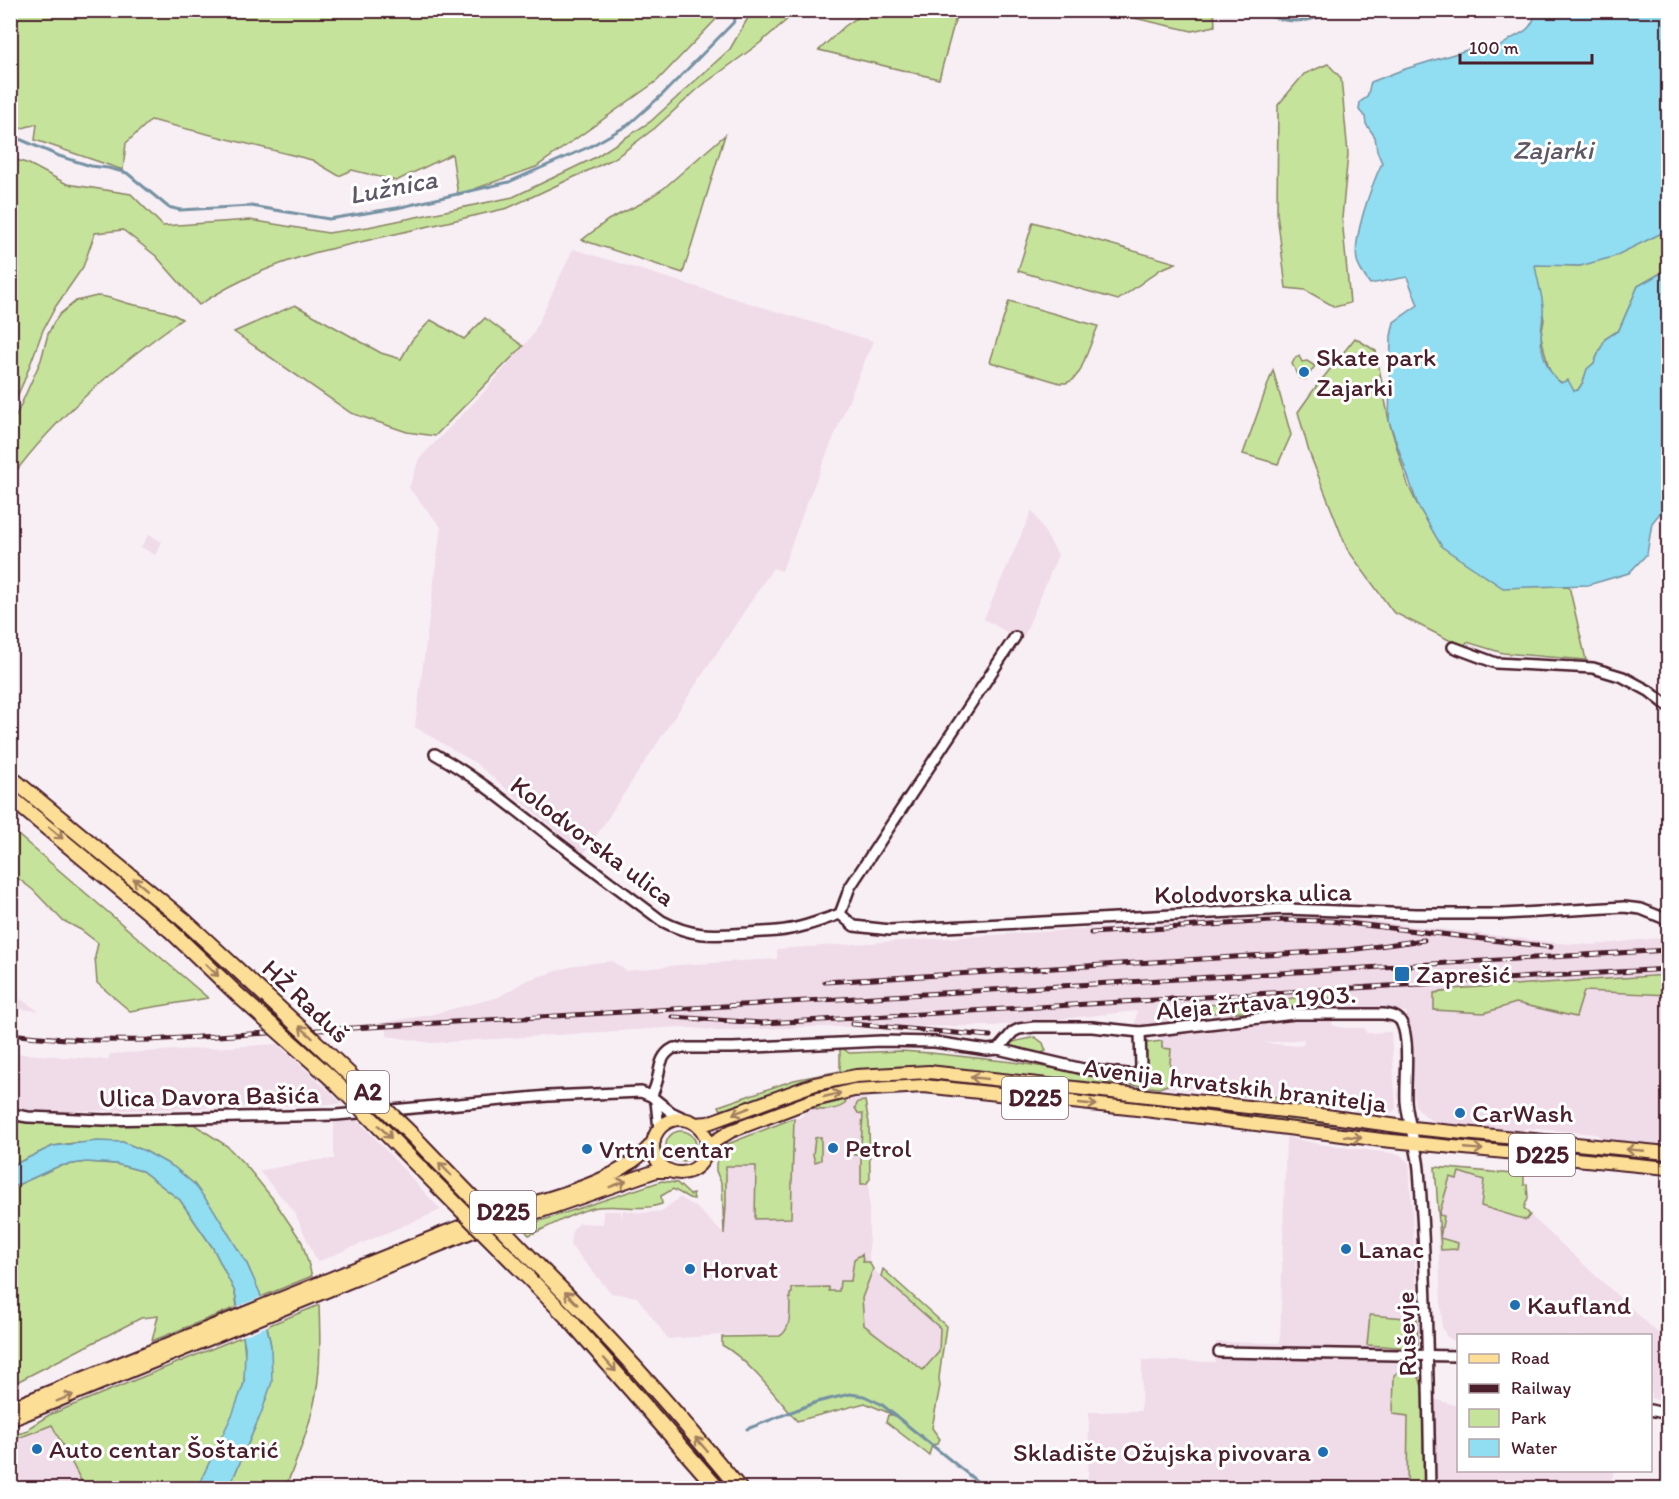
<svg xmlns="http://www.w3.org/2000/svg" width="1679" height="1499" font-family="Itim,sans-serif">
<rect width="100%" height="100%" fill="#f8eff5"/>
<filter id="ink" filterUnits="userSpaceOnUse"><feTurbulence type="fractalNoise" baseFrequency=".0167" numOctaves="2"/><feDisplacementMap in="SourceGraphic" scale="12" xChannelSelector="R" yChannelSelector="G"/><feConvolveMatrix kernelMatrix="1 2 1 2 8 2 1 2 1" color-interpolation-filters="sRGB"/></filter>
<g filter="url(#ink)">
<g fill="#f0dbe9" fill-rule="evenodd">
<polygon points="573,249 873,341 804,510 782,571 773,568 584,854 477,764 415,727 441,527 409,488 419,459 484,392 532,336"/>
<polygon points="1032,510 1058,555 1022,641 984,619"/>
<polygon points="149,534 162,542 155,555 141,547"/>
<path d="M 1321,915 L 1558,943 L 1594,945 L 1668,937 L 1668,975 L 1450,989 L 1450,991 L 1434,993 L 1434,1010 L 1484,1013 L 1516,1003 L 1575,1017 L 1584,991 L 1668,996 L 1668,1145 L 1604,1139 L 1595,1134 L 1527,1128 L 1520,1131 L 1435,1122 L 1429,1119 L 1415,1106 L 1406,1012 L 1334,1005 L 1332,1025 L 1342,1028 L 1365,1028 L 1366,1033 L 1391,1032 L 1396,1109 L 1389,1114 L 1381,1115 L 1289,1098 L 1143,1086 L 1146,1051 L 1162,1048 L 1162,1042 L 1155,1025 L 1135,1025 L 1137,1011 L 993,1026 L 807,1027 L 720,1031 L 681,1027 L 432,1043 L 387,1036 L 387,1022 L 429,1015 L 499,997 L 525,981 L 576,965 L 612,961 L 627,971 L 679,965 L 777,959 L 777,949 L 1260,918 ZM 1304,1039 L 1303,1045 L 1298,1046 L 1264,1043 Z"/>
<polygon points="10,993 17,997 39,1011 11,1008"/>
<polygon points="278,1044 343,1104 54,1112 11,1108 11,1053 108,1060 110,1054"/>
<polygon points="848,1099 866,1099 869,1123 869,1262 856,1294 790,1294 789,1324 786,1332 780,1336 721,1335 668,1339 637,1297 611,1293 570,1245 572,1231 579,1223 603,1224 603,1211 621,1211 621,1218 623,1210 642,1213 662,1211 680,1197 697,1208 723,1233 726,1206 726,1166 756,1165 786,1217 791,1218 794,1118 799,1118 810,1108"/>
<polygon points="334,1118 358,1120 441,1210 317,1262 294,1211 259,1171 310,1161 334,1159"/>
<polygon points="1286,1137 1319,1144 1399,1154 1409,1163 1417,1293 1417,1373 1423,1396 1458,1406 1458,1470 1614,1471 1609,1488 1088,1488 1089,1412 1141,1411 1142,1360 1215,1362 1216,1342 1280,1343"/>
<polygon points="1435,1167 1490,1170 1530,1215 1658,1333 1668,1304 1668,1404 1651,1398 1650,1336 1458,1336 1458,1343 1447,1337 1442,1327"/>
<polygon points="873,1269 940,1328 939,1352 923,1370 864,1325 862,1298"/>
<polygon points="51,1425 85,1488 24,1488 11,1457 10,1441"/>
</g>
<g fill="#c6e39b" stroke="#888163" stroke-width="1.5">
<polygon points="10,11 11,10 724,11 657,81 536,167 458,195 452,154 396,181 352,170 339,176 312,160 151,120 126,143 123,170 35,140 37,124 19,129 11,128"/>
<path d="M 752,11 L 797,11 L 760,43 L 700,87 L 655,128 L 615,158 L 508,208 L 317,252 C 275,264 235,281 199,305 L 156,256 L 123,230 L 95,233 L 83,267 L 56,306 L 43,330 L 24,381 L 11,410 L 11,158 L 29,164 L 67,184 L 131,194 L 163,226 L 250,220 L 328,233 L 368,227 L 513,197 L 594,158 L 650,122 L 730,49 Z"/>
<polygon points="946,11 957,13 939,79 819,50 845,26 867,11"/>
<polygon points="1103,11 1214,11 1215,26 1192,31"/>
<polygon points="1328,64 1341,78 1348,154 1342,218 1350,303 1335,307 1305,290 1286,288 1277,213 1278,105 1304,74"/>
<polygon points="725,135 683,273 582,240 608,220 640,204 664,188"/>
<polygon points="1033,222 1176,263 1161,269 1118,300 1018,271"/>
<polygon points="1668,230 1668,269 1638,286 1619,330 1605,339 1594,363 1587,370 1583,382 1578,390 1574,391 1552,376 1548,366 1541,336 1544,320 1534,264 1580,266"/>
<path d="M 97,296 C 111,296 122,303 135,305 C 153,309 166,309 182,319 C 119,364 57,415 11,478 L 11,427 L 41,360 L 48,334 L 54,322 L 60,314 L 76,301 Z"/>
<polygon points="1009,301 1098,326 1080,371 1073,380 1066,383 1060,383 990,362"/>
<polygon points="295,305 381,353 401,359 412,340 431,320 464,339 485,318 523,346 435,436 407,432 351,413 234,332"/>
<polygon points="1355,338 1376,351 1389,421 1408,485 1418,506 1442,546 1503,587 1569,586 1586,660 1503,653 1467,642 1463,647 1393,612 1347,549 1309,452 1298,412 1315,388"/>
<polygon points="1299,356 1302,362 1307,361 1315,366 1306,379 1300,378 1292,364 1295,358"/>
<polygon points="1273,370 1291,435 1278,464 1243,454"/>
<polygon points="11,829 208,998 130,1011 97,983 95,957 98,943 81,930 62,920 33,890 11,873"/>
<polygon points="1668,975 1668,995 1584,991 1576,1017 1516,1003 1484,1013 1434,1010 1434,993 1450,991 1450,989"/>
<polygon points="1332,992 1333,998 1321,998 1321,1005 1316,1005 1314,998 1304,1000 1305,1006 1269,1008 1244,1012 1191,1013 1191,1006 1273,1001"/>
<polygon points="1035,1037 1043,1043 1046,1051 1037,1055 1008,1048 1008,1043"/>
<polygon points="1162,1041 1162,1048 1171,1049 1169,1076 1175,1077 1170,1084 1159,1088 1116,1083 1089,1084 995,1073 908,1066 856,1070 821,1077 721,1110 719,1106 794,1080 840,1071 840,1046 849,1053 900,1051 931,1053 1013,1062 1070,1071 1140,1079 1143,1077 1146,1043"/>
<path d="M 916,1076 L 1379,1128 L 1378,1131 L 1336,1125 L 1275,1122 L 1229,1114 L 945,1081 C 897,1079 849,1082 803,1097 C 777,1106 751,1117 725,1128 L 723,1123 L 803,1092 L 854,1081 Z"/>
<polygon points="1224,1092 1289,1098 1294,1100 1291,1103"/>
<path d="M 846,1100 L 845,1104 C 836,1110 821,1112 812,1108 Z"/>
<polygon points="865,1101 869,1123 870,1179 866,1184 861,1184 861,1155 854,1155 854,1146 861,1145 863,1114 858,1113 855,1108 858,1102"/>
<polygon points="794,1118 791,1218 755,1219 756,1166 726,1166 726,1206 724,1234 722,1185 716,1171 716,1164 721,1151 728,1144"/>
<polygon points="11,1120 58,1124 189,1121 227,1146 248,1168 273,1199 302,1242 312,1276 261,1297 247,1264 194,1184 174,1167 145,1151 123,1142 74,1143 53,1146 11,1166"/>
<circle cx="681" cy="1146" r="15"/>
<polygon points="821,1137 821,1160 815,1162 813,1155 815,1138"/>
<polygon points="1447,1139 1490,1144 1526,1145 1668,1158 1668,1163 1447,1143"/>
<polygon points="86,1162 116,1164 142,1171 180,1200 213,1248 235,1292 237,1307 152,1341 158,1316 141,1318 11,1385 11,1188 59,1166"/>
<polygon points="1435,1167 1524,1175 1524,1185 1527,1184 1528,1198 1524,1208 1530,1215 1526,1220 1481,1206 1484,1180 1459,1172 1457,1179 1450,1177 1439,1215 1444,1216 1440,1238 1458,1243 1457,1249 1441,1250"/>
<path d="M 662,1181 L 677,1183 L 690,1195 L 693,1194 L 694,1199 L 689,1198 L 673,1189 L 661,1196 L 662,1204 C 640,1212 616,1203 593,1208 C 570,1213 551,1227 529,1235 L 522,1227 Z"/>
<path d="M 862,1254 L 863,1262 L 869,1262 L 873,1269 L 862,1298 L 864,1325 L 923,1370 L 939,1352 L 940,1328 L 881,1276 L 883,1269 L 946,1326 L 939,1378 L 940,1386 L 932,1428 L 940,1439 L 937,1444 L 932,1445 L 929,1455 L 886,1422 L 888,1415 L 894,1415 L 865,1403 L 797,1421 C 778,1399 749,1360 722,1345 L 722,1337 L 780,1336 C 793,1328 789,1308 790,1294 L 792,1293 L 792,1288 L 829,1287 L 829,1291 L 839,1291 L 840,1281 L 851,1281 L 854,1259 Z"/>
<path d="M 319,1305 C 320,1334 321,1365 316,1394 C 310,1427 298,1458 285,1488 L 229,1488 L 262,1411 L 271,1346 L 267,1326 Z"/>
<polygon points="1370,1315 1417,1319 1418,1344 1412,1348 1367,1345"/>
<path d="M 243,1336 C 245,1350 246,1367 244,1382 C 239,1414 212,1459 197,1488 L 85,1488 L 52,1425 L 11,1441 L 11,1436 L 28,1431 L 30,1427 L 49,1415 Z"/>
<path d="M 1403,1368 L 1410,1368 L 1417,1373 C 1429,1393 1427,1462 1427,1488 L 1407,1488 L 1408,1416 L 1393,1414 L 1394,1375 Z"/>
</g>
<g fill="#91ddf1" stroke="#7591a2" stroke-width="1.5">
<path d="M 1541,11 L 1668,11 L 1668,230 L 1613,257 L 1580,266 L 1535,265 C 1537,279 1542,293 1543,307 C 1544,317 1541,326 1541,336 C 1541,353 1548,374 1561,383 L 1568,380 L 1574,391 L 1578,390 L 1583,382 L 1587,369 L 1594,363 L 1605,339 L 1619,330 L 1638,286 L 1668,269 L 1668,503 L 1652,523 L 1647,554 L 1629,573 L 1588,585 L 1503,588 L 1442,547 L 1418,506 L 1389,421 L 1391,336 L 1394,322 L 1418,305 L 1407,277 L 1370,284 C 1366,278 1360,271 1358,264 C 1350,243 1372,184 1382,163 L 1377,151 L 1375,137 L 1366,124 L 1365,117 L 1359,110 L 1360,102 L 1367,97 L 1371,82 L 1402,70 L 1480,46 L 1481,52 C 1493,51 1498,48 1508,41 C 1520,32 1530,33 1535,15 Z"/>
<polygon points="97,1141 123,1142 145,1151 174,1167 194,1184 214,1210 247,1264 260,1293 271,1346 272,1382 262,1411 229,1488 197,1488 233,1413 244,1383 245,1347 235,1292 213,1248 180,1200 142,1171 116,1164 86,1162 59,1166 11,1188 11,1166 53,1146"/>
</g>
<polygon fill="#f8eff5" points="264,1296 270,1325 240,1337 234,1308"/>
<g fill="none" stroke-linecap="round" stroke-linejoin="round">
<g stroke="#7591a2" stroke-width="3">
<path d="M 1255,10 C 1291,27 1306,22 1341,10"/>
<polyline points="10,135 59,156 91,166 108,168 127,173 168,207 180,210 251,206 329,219 397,208 509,182 591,146 628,125 663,94 733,23 739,10"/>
<polyline points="747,1429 817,1402 850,1394 864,1396 881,1404 985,1488"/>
</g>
<defs>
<g id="minor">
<polyline points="1453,647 1496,663 1593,668 1623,677 1649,691 1668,706"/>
<path d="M 435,754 C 476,777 511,806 548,835 C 585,864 624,892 662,921 C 694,938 714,935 749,933 C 758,932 768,932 777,931 C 799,929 820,921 840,914 L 854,926 L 890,930 L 1286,909 L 1416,914 L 1503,914 L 1624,907 L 1641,909 L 1668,920"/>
<polyline points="840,914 850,887 1015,637"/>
<path d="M 998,1049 L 1013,1032 L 1019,1029 L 1034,1027 L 1092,1027 L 1140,1032 L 1294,1014 L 1383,1014 C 1391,1015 1399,1016 1402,1024 C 1410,1041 1405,1081 1406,1101 C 1408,1124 1417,1146 1419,1169 C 1427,1275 1428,1382 1430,1488"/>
<path d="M 651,1096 C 663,1078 654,1058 674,1048 L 733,1048 L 881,1041 L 935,1042 L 987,1050 L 998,1049 L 1083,1069 L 1136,1075 L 1141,1068 L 1140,1032"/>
<polyline points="656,1101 659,1129"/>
<polyline points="10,1114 28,1117 104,1120 336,1115 548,1096 641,1092 651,1096 671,1112 688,1120"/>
<polyline points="1219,1352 1458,1356"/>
<polyline points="1650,1410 1668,1414"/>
</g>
<g id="major">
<circle cx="680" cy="1146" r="27"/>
<polyline points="696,1124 708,1123 815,1084 856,1076 929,1072 1312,1114 1412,1128 1668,1153"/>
<polyline points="707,1152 715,1141 731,1131 810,1101 854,1090 924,1086 1137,1109 1382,1140 1668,1168"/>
<path d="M 10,1408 L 446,1232 C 462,1226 478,1220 495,1214 C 543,1199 623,1183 654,1141"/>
<polyline points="10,1420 476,1230 544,1210 656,1171 669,1171"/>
</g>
<g id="highway">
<polyline points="10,777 185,921"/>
<polyline points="10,797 170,930"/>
<path d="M 544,1272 C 613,1340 677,1413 739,1488"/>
<polyline points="527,1276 568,1318 717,1488"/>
</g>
</defs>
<use href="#minor" stroke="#4a1f2b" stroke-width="14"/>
<use href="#major" stroke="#4a1f2b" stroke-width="16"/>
<use href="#highway" stroke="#4a1f2b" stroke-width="18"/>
<use href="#minor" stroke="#fff" stroke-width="9"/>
<use href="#major" stroke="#fcde96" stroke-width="12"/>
<use href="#highway" stroke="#fcde96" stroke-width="14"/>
<defs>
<g id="rail">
<polyline points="1091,933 1285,920 1331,921 1551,947"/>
<polyline points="825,982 1349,950 1424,940"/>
<polyline points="673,1017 761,1023 805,1021 1668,969"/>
<polyline points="852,1024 990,1036"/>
<path d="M 10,1034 C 57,1040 103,1041 149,1040 L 1668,950"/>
</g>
</defs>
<use href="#rail" stroke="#4a1f2b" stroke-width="5"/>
<use href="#rail" stroke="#fff" stroke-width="3" stroke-dasharray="9" stroke-linecap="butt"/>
<defs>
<g id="highway-bridge">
<polyline points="185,921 322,1048 412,1135 544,1272"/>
<polyline points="170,930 238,995 331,1078 527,1276"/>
</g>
</defs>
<use href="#highway-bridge" stroke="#4a1f2b" stroke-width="18" stroke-linecap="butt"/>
<use href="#highway-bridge" stroke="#fcde96" stroke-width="14"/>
</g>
<defs><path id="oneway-shaft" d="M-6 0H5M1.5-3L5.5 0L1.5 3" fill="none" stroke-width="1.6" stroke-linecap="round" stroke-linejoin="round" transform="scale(1.5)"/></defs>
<g stroke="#a37e60">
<use href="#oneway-shaft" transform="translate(56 833) rotate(40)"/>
<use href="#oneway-shaft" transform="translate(140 884) rotate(-140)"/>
<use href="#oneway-shaft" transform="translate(212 970) rotate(44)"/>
<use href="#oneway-shaft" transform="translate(306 1032) rotate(-137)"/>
<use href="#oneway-shaft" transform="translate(979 1078) rotate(-174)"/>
<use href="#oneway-shaft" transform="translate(832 1095) rotate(-13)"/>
<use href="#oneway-shaft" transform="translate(1088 1104) rotate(6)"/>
<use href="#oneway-shaft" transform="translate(741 1111) rotate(159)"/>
<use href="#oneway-shaft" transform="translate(385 1132) rotate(45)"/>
<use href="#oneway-shaft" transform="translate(1353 1137) rotate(6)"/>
<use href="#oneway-shaft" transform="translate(1474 1149) rotate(5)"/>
<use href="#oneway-shaft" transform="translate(1635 1150) rotate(-175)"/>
<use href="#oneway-shaft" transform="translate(445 1169) rotate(-134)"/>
<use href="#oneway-shaft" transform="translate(618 1184) rotate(-20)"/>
<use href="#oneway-shaft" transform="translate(571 1298) rotate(-135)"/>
<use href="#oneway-shaft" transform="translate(610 1365) rotate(48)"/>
<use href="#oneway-shaft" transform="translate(65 1398) rotate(-22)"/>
<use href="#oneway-shaft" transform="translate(701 1444) rotate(-131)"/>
</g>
</g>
<g fill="#1f6fb2" stroke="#fff" stroke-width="2">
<circle cx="1304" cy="372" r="6"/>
<rect x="1394" y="966" width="16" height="16" rx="3"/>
<circle cx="1460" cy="1113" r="6"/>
<circle cx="833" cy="1148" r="6"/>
<circle cx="587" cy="1149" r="6"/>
<circle cx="1346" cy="1249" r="6"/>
<circle cx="690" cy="1269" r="6"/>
<circle cx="1515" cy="1305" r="6"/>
<circle cx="37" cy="1449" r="6"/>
<circle cx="1323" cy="1452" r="6"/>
</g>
<g text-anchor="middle" stroke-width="6" stroke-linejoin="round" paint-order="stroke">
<g fill="#fff" stroke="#80626b" stroke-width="1.5">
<rect x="347" y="1071" width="42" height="42" rx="4.5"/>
<rect x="1002" y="1077" width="66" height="42" rx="4.5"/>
<rect x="1509" y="1134" width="66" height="42" rx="4.5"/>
<rect x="470" y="1191" width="66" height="42" rx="4.5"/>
</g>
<g font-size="24" font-weight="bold" fill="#4a1f2b">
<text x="368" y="1100">A2</text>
<text x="1035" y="1106">D225</text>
<text x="1542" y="1163">D225</text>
<text x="503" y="1220">D225</text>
</g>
<g font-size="26" fill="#4a1f2b" stroke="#fff" text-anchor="start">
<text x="1316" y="366">Skate park<tspan x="1316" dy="30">Zajarki</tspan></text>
<text x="1416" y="983">Zaprešić</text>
<text x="1472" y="1122">CarWash</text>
<text x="845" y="1157">Petrol</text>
<text x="599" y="1158">Vrtni centar</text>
<text x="1358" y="1258">Lanac</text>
<text x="702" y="1278">Horvat</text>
<text x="1527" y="1314">Kaufland</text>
<text x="49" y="1458">Auto centar Šoštarić</text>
<text x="1311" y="1461" text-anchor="end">Skladište Ožujska pivovara</text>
</g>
<g font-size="26" fill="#4a1f2b" stroke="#fff">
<text transform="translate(593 841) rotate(37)" y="9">Kolodvorska ulica</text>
<text transform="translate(1253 893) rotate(-1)" y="9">Kolodvorska ulica</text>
<text transform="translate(306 1001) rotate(43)" y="9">HŽ Raduš</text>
<text transform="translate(1256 1002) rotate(-5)" y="9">Aleja žrtava 1903.</text>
<text transform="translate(1235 1085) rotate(7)" y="9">Avenija hrvatskih branitelja</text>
<text transform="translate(209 1096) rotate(-1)" y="9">Ulica Davora Bašića</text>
<text transform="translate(1406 1334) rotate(-92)" y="9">Ruševje</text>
</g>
<g font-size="27" font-style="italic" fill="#5f5866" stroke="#fff">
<text x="1553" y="159">Zajarki</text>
<text transform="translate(393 187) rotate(-11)" y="9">Lužnica</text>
</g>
</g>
<rect width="1679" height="1499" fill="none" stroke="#fff" stroke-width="36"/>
<rect x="18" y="18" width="1643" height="1463" fill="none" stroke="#4a1f2b" stroke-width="2" filter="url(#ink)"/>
<rect x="1457" y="1334" width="195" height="138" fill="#ffffff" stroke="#b7a5aa" stroke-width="1.5"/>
<rect x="1469" y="1354" width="30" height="9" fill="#fcde96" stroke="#b7a5aa" stroke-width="1.5"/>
<text x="1511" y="1364" font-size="18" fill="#4a1f2b">Road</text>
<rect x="1469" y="1384" width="30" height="9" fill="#4a1f2b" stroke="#b7a5aa" stroke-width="1.5"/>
<text x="1511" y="1394" font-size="18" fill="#4a1f2b">Railway</text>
<rect x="1469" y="1409" width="30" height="18" fill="#c6e39b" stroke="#b7a5aa" stroke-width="1.5"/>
<text x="1511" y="1424" font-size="18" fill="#4a1f2b">Park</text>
<rect x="1469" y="1439" width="30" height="18" fill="#91ddf1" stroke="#b7a5aa" stroke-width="1.5"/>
<text x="1511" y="1454" font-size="18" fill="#4a1f2b">Water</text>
<path d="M1460 54v9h132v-9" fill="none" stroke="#4a1f2b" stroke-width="3"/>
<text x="1469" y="54" font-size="18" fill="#4a1f2b" stroke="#ffffff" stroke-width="4.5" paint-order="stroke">100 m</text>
</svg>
